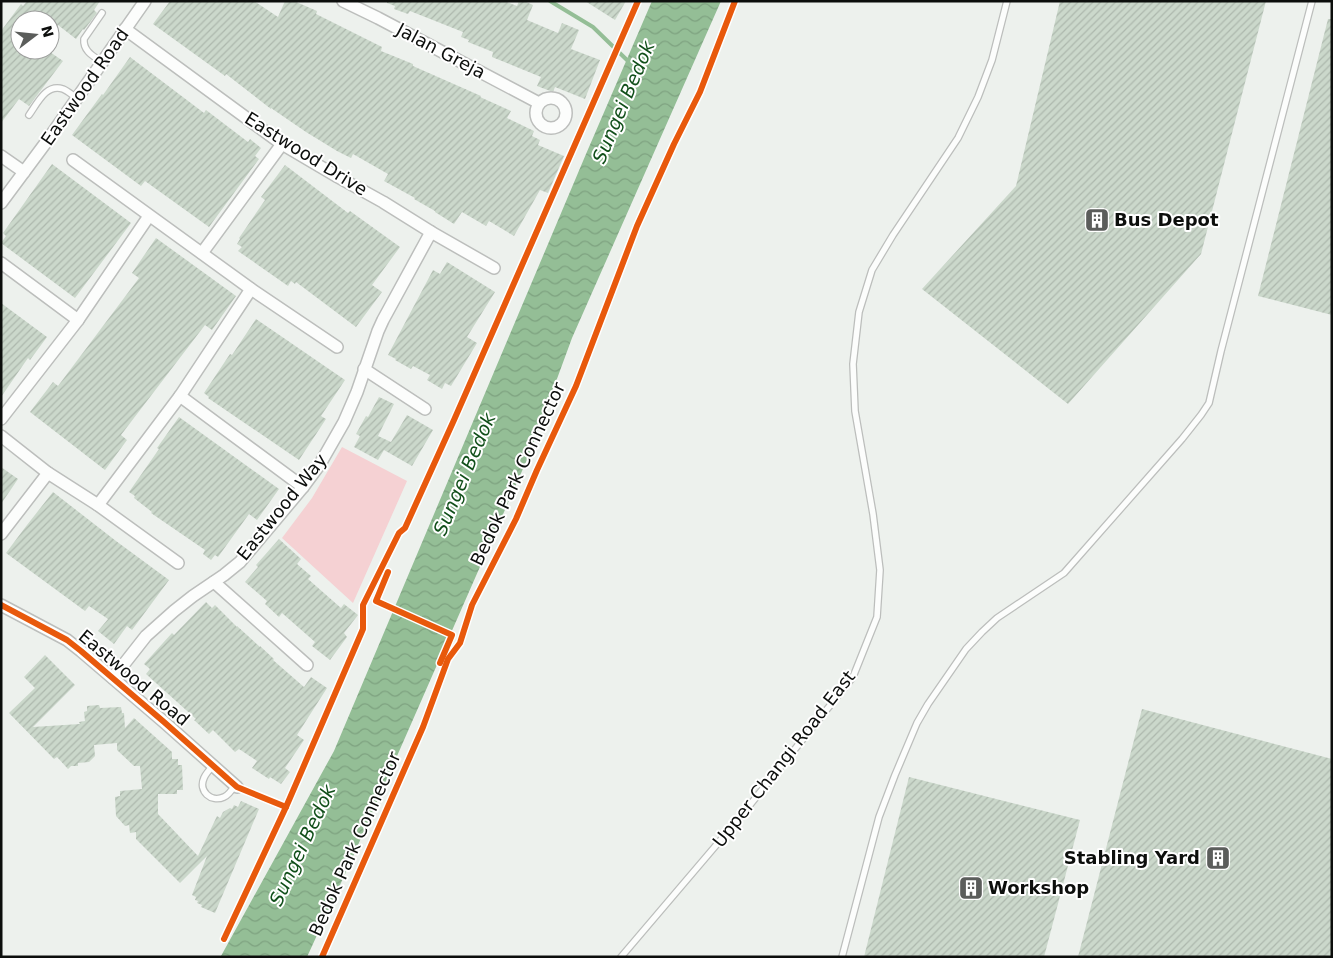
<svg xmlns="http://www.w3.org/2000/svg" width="1333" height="958" font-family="'DejaVu Sans',sans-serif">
<defs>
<pattern id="water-waves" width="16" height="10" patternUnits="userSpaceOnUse" patternTransform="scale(1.25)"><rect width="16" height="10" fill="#94be96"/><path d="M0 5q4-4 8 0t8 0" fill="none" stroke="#7ea280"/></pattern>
<pattern id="building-hatch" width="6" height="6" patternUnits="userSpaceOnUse" patternTransform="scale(1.25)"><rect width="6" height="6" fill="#cbd8cb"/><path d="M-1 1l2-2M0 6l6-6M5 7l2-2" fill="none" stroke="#adb8ad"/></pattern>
</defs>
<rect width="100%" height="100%" fill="#edf1ed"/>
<polygon fill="#f5d1d3" points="342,447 407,481 353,603 282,538 312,498"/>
<polygon fill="url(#water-waves)" points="652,1 721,1 572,338 529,455 351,861 307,957 204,957 221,956 334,751 586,154"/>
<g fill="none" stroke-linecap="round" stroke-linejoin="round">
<polyline stroke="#94be96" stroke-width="4" points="550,1 593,27 629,62"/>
</g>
<g fill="url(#building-hatch)">
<polygon points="27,1 100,1 94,10 97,13 84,30 83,29 76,39 58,25 50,36 50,20 20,20 20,50 47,50 63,61 29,106 19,99 1,123 1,31 21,4 23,6"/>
<polygon points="170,1 254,1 278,17 285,1 294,1 317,11 316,14 382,47 381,51 413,64 413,66 481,96 480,97 511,111 507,118 534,131 532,136 540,140 538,145 564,156 548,193 540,190 514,236 489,221 486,226 462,212 454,224 435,212 435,211 414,199 415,198 384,181 388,174 353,154 351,158 337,151 306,132 271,108 271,109 226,74 225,76 153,24"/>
<polygon points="387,1 504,1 517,6 519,1 524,1 533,5 527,20 558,33 562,23 579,30 571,49 600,60 585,99 555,87 553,92 537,86 541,77 492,57 493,52 468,42 469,40 461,37 463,32 410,11 408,14 394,9 395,6 387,3"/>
<polygon points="585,1 626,1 615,20"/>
<polygon points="1060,1 1266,1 1201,254 1068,404 922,289 1016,186"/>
<polygon points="1328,19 1332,19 1332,315 1258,296"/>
<polygon points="130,57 204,113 206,110 248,142 250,139 261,148 255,156 259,159 209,227 145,181 141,186 72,135 102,94 103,95"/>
<polygon points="52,164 131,223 75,298 1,243 6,236 3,233"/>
<polygon points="285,165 348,213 350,211 400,247 372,285 382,292 356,327 296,282 295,284 291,281 288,286 238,251 242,247 237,244 240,239 239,238 265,200 261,197"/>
<polygon points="156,238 236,296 212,330 205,325 121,435 127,440 105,470 30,412 53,382 58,386 139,278 132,273"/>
<polygon points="447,262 495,292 467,337 477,343 451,386 445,383 442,389 427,380 430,375 413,366 411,369 395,360 396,359 388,355 433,270 440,274"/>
<polygon points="1,303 47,337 30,360 28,358 1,397"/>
<polygon points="256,319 345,380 321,416 326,419 299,460 208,398 209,397 204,393 230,354 232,355"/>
<polygon points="379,397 394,404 378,436 391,442 407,415 433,430 412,466 384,450 378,460 354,447 360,436 356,434 366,416 368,417"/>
<polygon points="179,417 279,489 257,520 249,514 218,557 215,555 211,560 203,554 205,550 151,513 152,512 134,498 135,496 129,492 159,449 157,448"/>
<polygon points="1,467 18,479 1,504"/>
<polygon points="53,492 116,541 169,580 132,630 127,626 114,644 98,631 108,619 89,606 85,611 6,553 27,525"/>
<polygon points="279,539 301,559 297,564 311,576 308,579 341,608 344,604 358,615 344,633 347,637 330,660 312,646 315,642 282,613 279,617 265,604 267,601 245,582 258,567 256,565"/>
<polygon points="206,602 212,608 215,605 237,627 237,626 260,647 260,646 274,659 273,660 304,687 311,677 327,688 297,735 304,740 285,768 290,772 281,784 270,777 269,779 252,768 257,761 239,749 235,752 213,730 209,734 194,720 196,719 146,674 150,669 144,664 172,633 174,635"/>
<polygon points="45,655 75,685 33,727 80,724 79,722 85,721 84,712 87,711 87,706 99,705 100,708 121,707 122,713 124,713 125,728 134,718 172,752 172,759 178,759 178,765 182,765 183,790 177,790 177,794 158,794 158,814 198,856 217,816 220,818 223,812 230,808 232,809 234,805 238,807 241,801 259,809 215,913 201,907 202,905 197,903 198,901 195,900 196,897 192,895 207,856 180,883 136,839 136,832 130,833 129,825 125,826 116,816 115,797 120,796 120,791 142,789 140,766 134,766 117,750 117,743 94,745 95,756 89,762 78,763 78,766 71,766 68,769 57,757 54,759 9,713 35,688 24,677"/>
<polygon points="1142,709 1332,759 1332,957 1078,957"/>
<polygon points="909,777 1080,820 1044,957 864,957"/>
</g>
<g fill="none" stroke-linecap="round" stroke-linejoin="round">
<defs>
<g id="lane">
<path d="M 102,13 L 84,39 C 83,51 93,56 102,62"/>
<path d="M 29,115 C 37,104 46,83 63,89 C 68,91 72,95 77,98"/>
<path d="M 214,765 C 210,769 206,773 204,778 C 198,791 211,803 224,797 C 229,795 232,790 235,785"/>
<polyline points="621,957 741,816 853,677 877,617 880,570 873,514 855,411 853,364 859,312 872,270 893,235 958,138 978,97 992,60 1007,1"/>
<polyline points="842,957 879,817 895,775 917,723 928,704 966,649 982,632 997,618 1064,573 1182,439 1201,415 1209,403 1221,351 1312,1"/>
</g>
<g id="street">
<polyline points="343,1 378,18 539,103"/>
<polyline points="125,29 282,144 338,177 383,202 431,232 494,268"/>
<circle cx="551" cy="113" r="15"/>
<polyline points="1,156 24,172"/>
<polyline points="73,160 251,289 337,347"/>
<polyline points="1,203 47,141 145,1"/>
<polyline points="202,253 282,144"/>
<polyline points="1,263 78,320"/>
<polyline points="364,369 425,409"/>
<polyline points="180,396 303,487"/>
<polyline points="1,419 78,320 149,216"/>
<polyline points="1,436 48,473 98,505 178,563"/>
<polyline points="98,505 180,396 251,289"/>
<polyline points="1,534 48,473"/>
<polyline points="214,582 307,665"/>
<polyline points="1,605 67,640 81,651 164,722 237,787"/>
<polyline points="113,678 146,636 174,611 193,596 224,575 240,562 303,487 320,464 344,422 357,392 378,331 383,320 431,232"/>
</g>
</defs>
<use href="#lane" stroke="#bcbebc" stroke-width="8"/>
<use href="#street" stroke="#bcbebc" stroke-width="14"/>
<use href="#lane" stroke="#fcfdfc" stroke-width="5.5"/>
<use href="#street" stroke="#fcfdfc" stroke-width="11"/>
<defs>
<g id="cycleway">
<polyline points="388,572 376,601 452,635 440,663"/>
<polyline points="1,605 67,640 81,651 164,722 237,787 286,807"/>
<polyline points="224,939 286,807 363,629 363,605 399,533 405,528 454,420 638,1"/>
<polyline points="322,957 423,727 448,659 460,643 472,605 516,519 537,470 576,386 637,226 674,144 700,92 735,1"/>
</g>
</defs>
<use href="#cycleway" stroke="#fff" stroke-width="9"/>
<use href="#cycleway" stroke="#e8590c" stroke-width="6"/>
</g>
<defs>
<symbol id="building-square" viewBox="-11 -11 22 22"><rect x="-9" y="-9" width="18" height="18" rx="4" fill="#5b5d5b" stroke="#fff"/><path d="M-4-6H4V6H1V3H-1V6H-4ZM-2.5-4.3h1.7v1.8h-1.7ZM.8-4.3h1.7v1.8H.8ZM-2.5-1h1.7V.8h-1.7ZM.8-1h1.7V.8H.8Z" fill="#fff"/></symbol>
</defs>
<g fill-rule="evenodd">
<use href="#building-square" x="1083" y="206" width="28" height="28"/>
<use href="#building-square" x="1204" y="844" width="28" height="28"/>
<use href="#building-square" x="957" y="874" width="28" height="28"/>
</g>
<g text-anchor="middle" stroke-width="4" stroke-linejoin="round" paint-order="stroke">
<g font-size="18" fill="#0c0e0c" stroke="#fff">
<text transform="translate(441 51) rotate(28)" y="6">Jalan Greja</text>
<text transform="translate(85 87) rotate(-55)" y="6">Eastwood Road</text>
<text transform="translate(306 154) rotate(32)" y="6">Eastwood Drive</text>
<text transform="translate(518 474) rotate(-65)" y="6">Bedok Park Connector</text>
<text transform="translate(282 507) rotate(-51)" y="6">Eastwood Way</text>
<text transform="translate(134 678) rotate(40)" y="6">Eastwood Road</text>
<text transform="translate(784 759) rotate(-52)" y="6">Upper Changi Road East</text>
<text transform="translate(355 844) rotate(-66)" y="6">Bedok Park Connector</text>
</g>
<g font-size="18" font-weight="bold" fill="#0c0e0c" stroke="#fff" text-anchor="start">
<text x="1114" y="226">Bus Depot</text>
<text x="1200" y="864" text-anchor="end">Stabling Yard</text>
<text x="988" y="894">Workshop</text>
</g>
<g font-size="19" font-style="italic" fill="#114f1a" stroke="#fff">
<text transform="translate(623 102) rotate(-67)" y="7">Sungei Bedok</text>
<text transform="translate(464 474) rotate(-67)" y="7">Sungei Bedok</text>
<text transform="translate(302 845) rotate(-65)" y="7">Sungei Bedok</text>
</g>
</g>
<rect width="1333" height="958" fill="none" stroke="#0c0e0c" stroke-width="5"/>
<g transform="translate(35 35) rotate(74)"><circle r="24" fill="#ffffff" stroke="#9e9f9e"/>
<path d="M0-4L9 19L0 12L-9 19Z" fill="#5b5d5b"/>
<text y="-8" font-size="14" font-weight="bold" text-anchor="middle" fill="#0c0e0c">N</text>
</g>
</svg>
